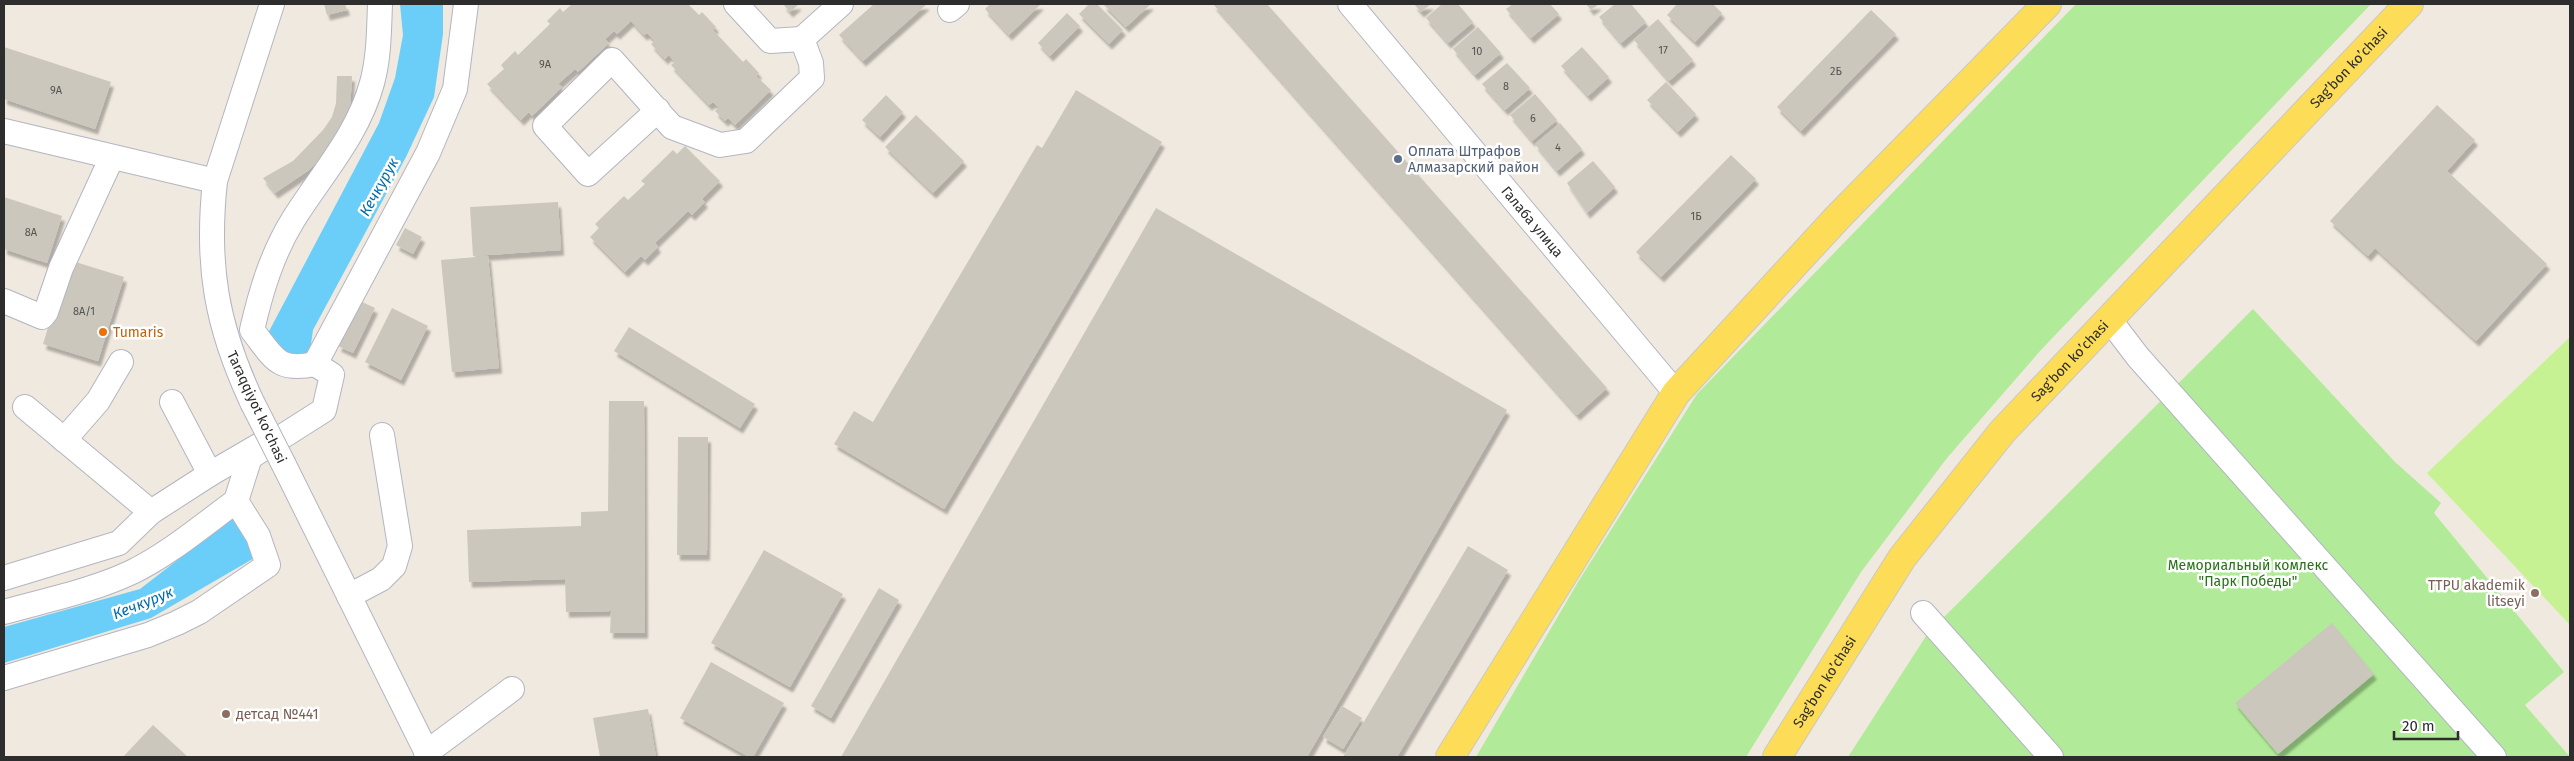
<svg xmlns="http://www.w3.org/2000/svg" width="2574" height="761" font-family="'Fira Sans',sans-serif">
<defs>
<filter id="shadow"><feDropShadow dx="3" dy="5.5" stdDeviation="1" flood-color="#0004"/></filter>
</defs>
<rect width="100%" height="100%" fill="#f0e9df"/>
<g fill="#b1ea98">
<polygon points="2076,4 2371,4 2040,351 1947,458 1861,572 1746,757 1476,757 1578,582 1697,394"/>
<polygon points="2253,309 2395,462 2441,503 2434,513 2564,672 2525,705 2570,757 1848,757 1928,633"/>
</g>
<polygon fill="#c6f293" points="2570,337 2570,625 2427,473"/>
<g fill="#6acef9">
<polygon points="400,4 443,4 443,34 434,97 406,157 313,330 310,351 298,356 285,355 266,337 379,123 395,78 403,35"/>
<polygon points="229,512 241,514 256,557 151,618 4,663 4,627 140,589 188,552"/>
</g>
<g fill="#cbc7bd" filter="url(#shadow)">
<polygon points="324,4 345,4 347,10 327,15"/>
<polygon points="572,4 688,4 699,15 702,12 716,27 713,30 743,62 746,59 759,73 756,76 771,90 735,125 728,118 725,121 715,111 719,108 713,102 709,105 671,65 675,62 669,55 665,59 651,44 655,41 647,33 644,35 631,21 617,34 614,31 605,39 609,43 578,72 575,69 558,84 562,87 532,116 529,112 521,120 487,84 504,69 501,65 515,51 518,55 550,24 547,21 560,8 563,12"/>
<polygon points="783,4 799,4 790,12"/>
<polygon points="874,4 927,4 863,61 839,35"/>
<polygon points="990,4 1041,4 1009,35 985,9"/>
<polygon points="1089,4 1097,4 1123,30 1109,44 1079,14"/>
<polygon points="1103,4 1151,4 1126,27"/>
<polygon points="1213,4 1267,4 1607,388 1577,415"/>
<polygon points="1414,4 1431,4 1421,12"/>
<polygon points="1442,4 1458,4 1473,22 1448,43 1426,18"/>
<polygon points="1513,4 1550,4 1559,14 1531,38 1506,9"/>
<polygon points="1586,4 1599,4 1591,10"/>
<polygon points="1615,4 1631,4 1646,22 1621,43 1599,17"/>
<polygon points="1677,4 1713,4 1722,13 1695,42 1667,15"/>
<polygon points="1871,10 1896,34 1801,131 1777,107"/>
<polygon points="1067,13 1080,26 1050,56 1038,43"/>
<polygon points="1658,19 1693,60 1669,81 1634,40"/>
<polygon points="1478,27 1501,53 1475,75 1453,49"/>
<polygon points="4,47 111,82 95,129 4,99"/>
<polygon points="1582,47 1609,77 1588,96 1561,66"/>
<polygon points="1507,63 1530,88 1505,110 1482,84"/>
<polygon points="337,76 352,76 350,110 330,149 309,170 275,193 263,178 293,161 323,130 332,117 336,103"/>
<polygon points="1666,82 1696,114 1678,132 1647,100"/>
<polygon points="1076,90 1162,142 944,509 834,444 854,411 873,422 1037,145 1042,148"/>
<polygon points="1535,94 1557,120 1532,141 1510,115"/>
<polygon points="886,95 903,112 880,137 862,120"/>
<polygon points="2437,105 2475,140 2447,171 2547,264 2476,341 2375,248 2368,256 2330,221"/>
<polygon points="916,115 964,161 933,193 885,147"/>
<polygon points="1560,123 1582,149 1557,171 1535,144"/>
<polygon points="685,146 720,181 702,199 705,202 692,215 688,211 655,243 658,247 645,260 641,256 625,272 590,237 599,228 595,224 624,196 628,200 645,184 641,181 673,150 677,154"/>
<polygon points="1731,155 1756,179 1661,277 1636,252"/>
<polygon points="1593,161 1615,187 1587,213 1567,183"/>
<polygon points="4,197 62,216 47,263 4,249"/>
<polygon points="558,202 561,250 473,256 470,207"/>
<polygon points="1156,208 1507,410 1307,757 841,757"/>
<polygon points="405,228 422,237 413,254 396,245"/>
<polygon points="488,256 499,368 452,372 441,260"/>
<polygon points="69,260 124,277 98,361 43,344"/>
<polygon points="360,301 375,308 353,353 338,346"/>
<polygon points="392,308 428,326 401,380 365,362"/>
<polygon points="629,327 755,404 740,428 614,351"/>
<polygon points="609,401 644,401 645,633 610,633 611,611 566,612 565,579 469,582 467,530 581,526 581,512 608,511"/>
<polygon points="678,437 708,437 707,555 677,555"/>
<polygon points="1468,546 1508,570 1397,757 1343,757"/>
<polygon points="764,550 843,594 790,687 711,643"/>
<polygon points="879,588 899,600 831,718 811,706"/>
<polygon points="2332,623 2374,674 2278,754 2235,703"/>
<polygon points="711,662 784,703 753,757 749,757 680,718"/>
<polygon points="1342,706 1362,718 1343,749 1323,737"/>
<polygon points="648,709 656,757 600,757 593,718"/>
<polygon points="153,725 188,757 123,757"/>
</g>
<g fill="none" stroke-linecap="round" stroke-linejoin="round">
<defs>
<g id="minor">
<polyline points="736,4 770,41 802,39"/>
<path id="s1" d="M 1350,4 L 1676,393"/>
<polyline points="950,10 957,4"/>
<polyline points="658,110 588,174 545,126 612,60 672,127 720,145 746,141 812,78 811,63 802,39 841,4"/>
<polyline points="4,131 215,181"/>
<polyline points="4,301 42,317 46,312 61,268 112,157"/>
<polyline points="2109,319 2138,357 2494,757"/>
<path d="M 315,364 C 277,372 274,358 252,330 C 261,291 272,254 293,220 C 321,175 358,135 372,83 C 379,58 379,30 380,4"/>
<polyline points="172,402 210,474"/>
<path d="M 252,402 C 216,325 206,265 215,181 L 272,4"/>
<polyline points="25,407 151,512"/>
<polyline points="64,440 98,401 121,362"/>
<polyline points="284,465 429,757"/>
<polyline points="4,578 119,543 151,512 210,474 258,446"/>
<polyline points="349,596 381,579 394,566 400,546 382,435"/>
<path d="M 4,612 C 46,600 92,591 132,572 C 169,554 203,525 236,501"/>
<polyline points="1923,613 2051,757"/>
<polyline points="4,678 148,635 177,623 199,612 268,565 258,536 236,501 250,457 324,410 332,375 315,364 428,153 455,89 466,4"/>
<polyline points="426,753 512,689"/>
</g>
<g id="major">
<polyline points="1450,757 1676,393 1838,217 2047,4"/>
<path id="s2" d="M 1777,757 L 1902,558 L 2002,432 L 2409,4"/>
</g>
</defs>
<use href="#minor" stroke="#b3b5c2" stroke-width="26"/>
<use href="#major" stroke="#c8c8c8" stroke-width="30"/>
<use href="#minor" stroke="#fff" stroke-width="24"/>
<use href="#major" stroke="#fddd57" stroke-width="28"/>
<defs>
<polyline id="minor-bridge" points="252,402 284,465"/>
</defs>
<use href="#minor-bridge" stroke="#b3b5c2" stroke-width="26" stroke-linecap="butt"/>
<use href="#minor-bridge" stroke="#fff" stroke-width="24"/>
</g>
<circle fill="#5c6f8a" stroke="#fff" stroke-width="2" cx="1398" cy="159" r="5"/>
<circle fill="#e8710a" stroke="#fff" stroke-width="2" cx="103" cy="332" r="5"/>
<g fill="#8d6e63" stroke="#fff" stroke-width="2">
<circle cx="2535" cy="593" r="5"/>
<circle cx="226" cy="714" r="5"/>
</g>
<g text-anchor="middle" stroke-width="5" stroke-linejoin="round" paint-order="stroke">
<g font-size="11" fill="#545451">
<text x="1663" y="54">17</text>
<text x="1477" y="55">10</text>
<text x="545" y="68">9A</text>
<text x="1836" y="75">2Б</text>
<text x="1506" y="90">8</text>
<text x="56" y="94">9A</text>
<text x="1533" y="122">6</text>
<text x="1558" y="151">4</text>
<text x="1696" y="220">1Б</text>
<text x="31" y="236">8A</text>
<text x="84" y="315">8A/1</text>
</g>
<g font-size="14" fill="#2d2d2d" stroke="#fff">
<text dy="5" stroke="none"><textPath href="#s2" startOffset="899">Sag’bon ko’chasi</textPath></text>
<text dy="5" stroke="none"><textPath href="#s1" startOffset="284">Галаба улица</textPath></text>
<text dy="5" stroke="none"><textPath href="#s2" startOffset="494">Sag’bon ko’chasi</textPath></text>
<text transform="translate(257 407) rotate(65)" y="5">Taraqqiyot ko'chasi</text>
<text dy="5" stroke="none"><textPath href="#s2" startOffset="89">Sag’bon ko’chasi</textPath></text>
</g>
<g font-size="14" fill="#4e5e75" stroke="#fff" text-anchor="start">
<text x="1408" y="156">Оплата Штрафов<tspan x="1408" dy="16">Aлмазарский район</tspan></text>
</g>
<g font-size="14" fill="#c56008" stroke="#fff" text-anchor="start">
<text x="113" y="337">Tumaris</text>
</g>
<g font-size="14" fill="#247314" stroke="#fff">
<text x="2248" y="570">Мемориальный комлекс<tspan x="2248" dy="16">"Парк Победы"</tspan></text>
</g>
<g font-size="14" fill="#785e54" stroke="#fff" text-anchor="end">
<text x="2525" y="590">TTPU akademik<tspan x="2525" dy="16">litseyi</tspan></text>
<text x="236" y="719" text-anchor="start">детсад №441</text>
</g>
<g font-size="15" font-style="italic" fill="#016cad" stroke="#fff">
<text transform="translate(379 187) rotate(-61)" y="5">Кечкурук</text>
<text transform="translate(143 603) rotate(-22)" y="5">Кечкурук</text>
</g>
</g>
<rect width="2574" height="761" fill="none" stroke="#2d2d2d" stroke-width="10"/>
<path d="M2394 731v8h64v-8" fill="none" stroke="#2d2d2d" stroke-width="2.5"/>
<text x="2402" y="731" font-size="15" fill="#2d2d2d" stroke="#ffffff" stroke-width="4" paint-order="stroke">20 m</text>
</svg>
